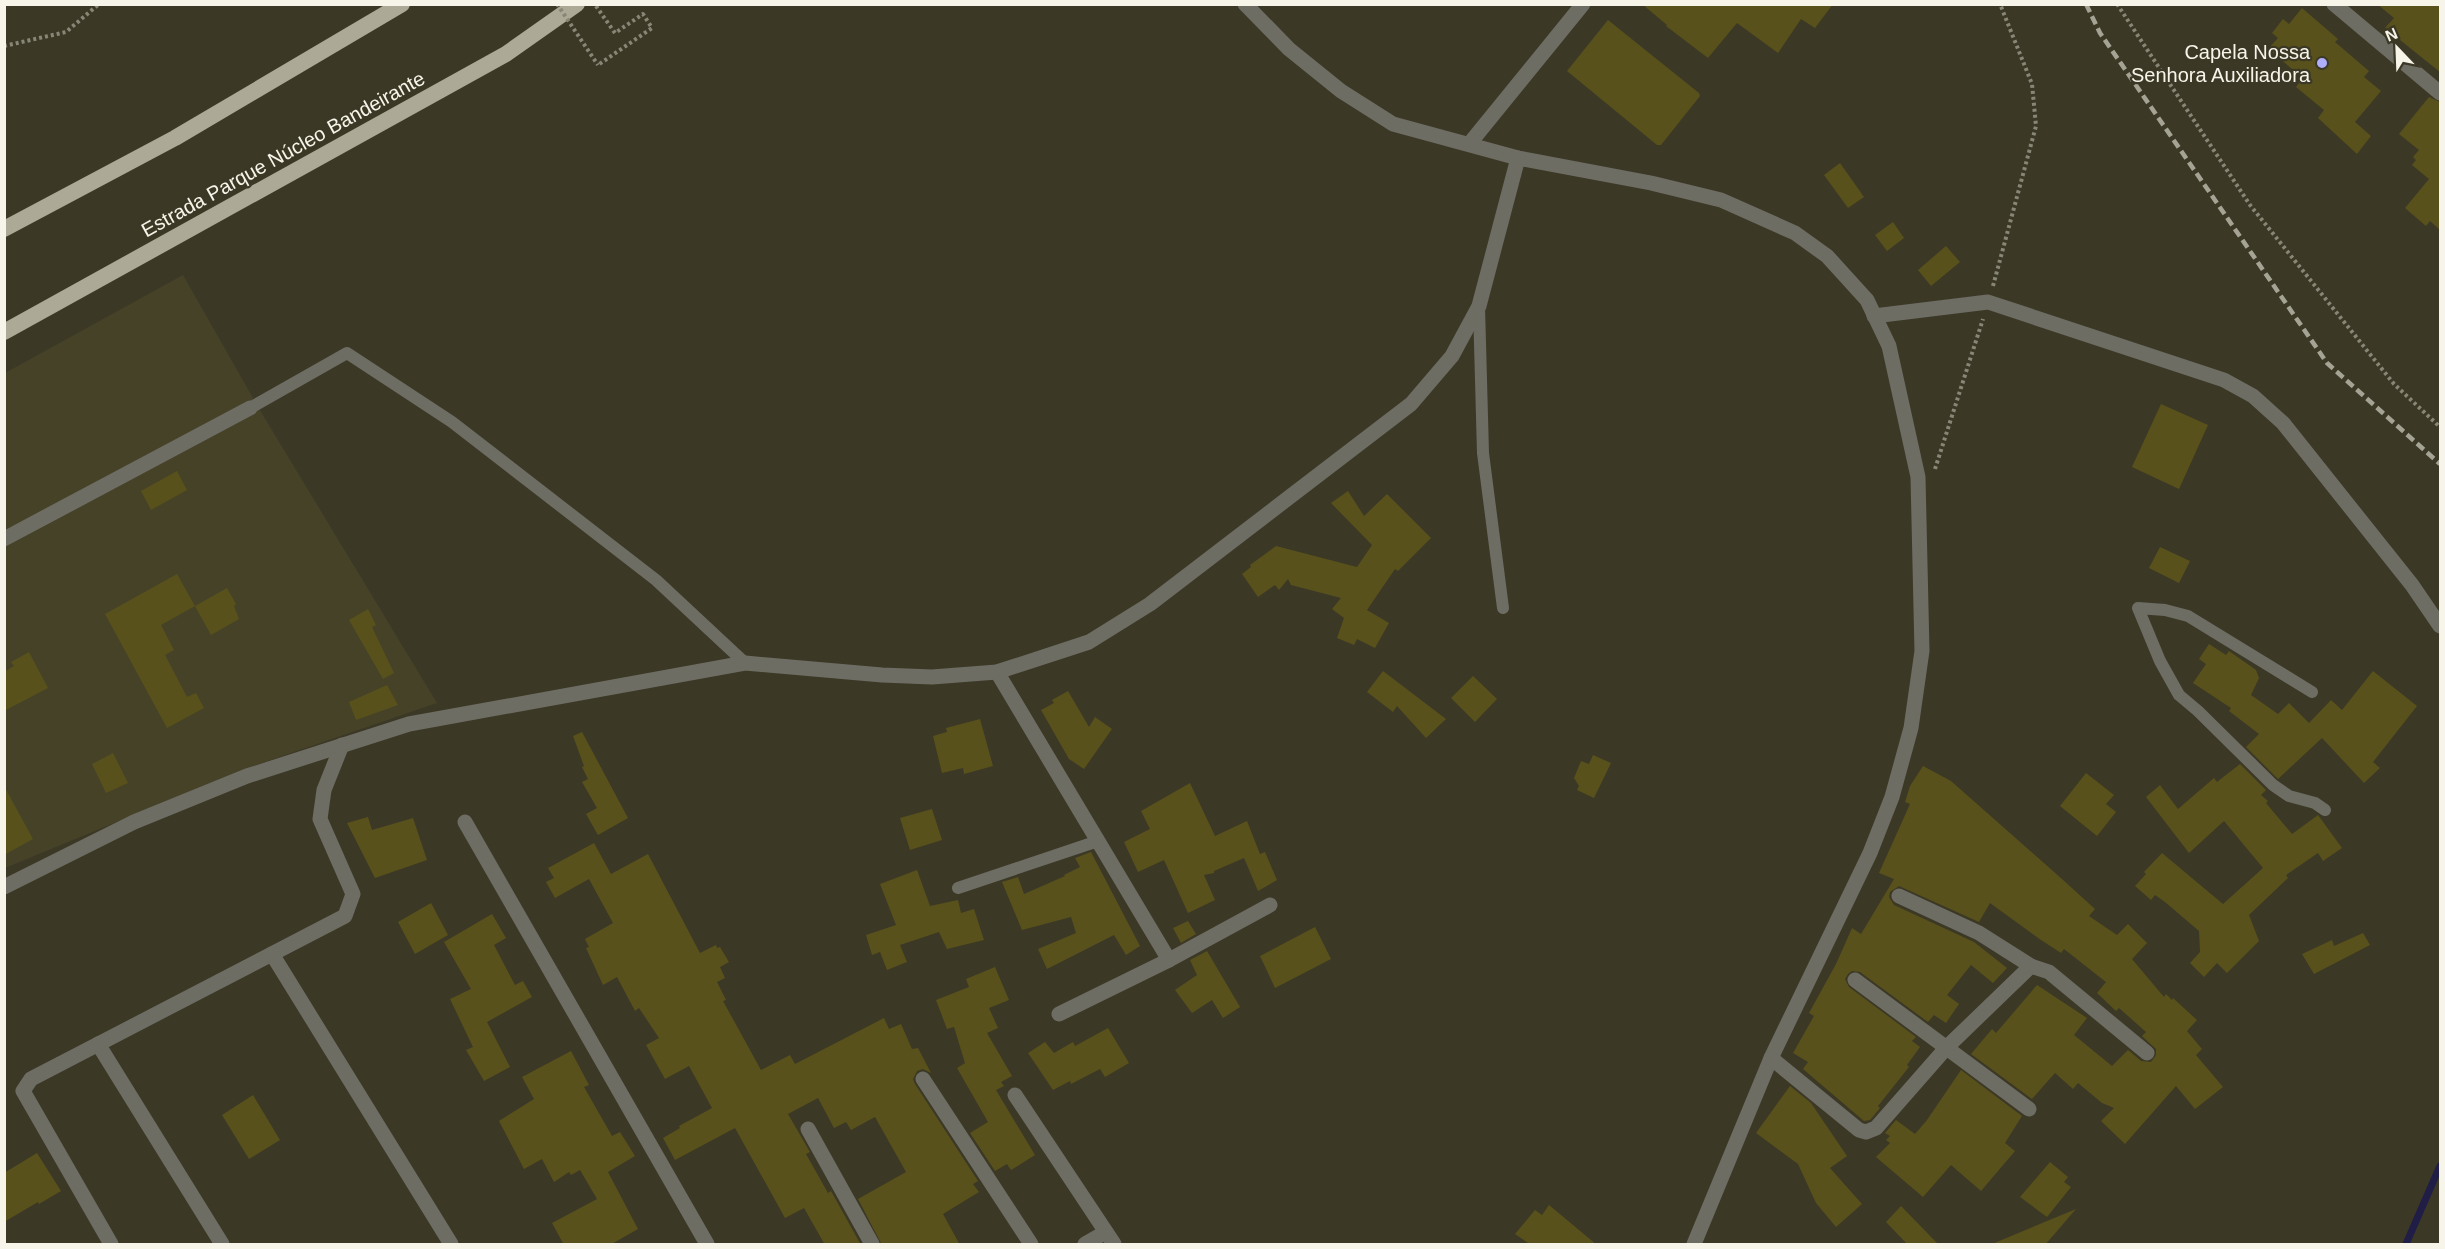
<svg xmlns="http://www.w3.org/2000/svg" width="2445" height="1249" font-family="Helvetica,sans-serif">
<rect width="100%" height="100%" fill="#3b3826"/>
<polygon fill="#464228" points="183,275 261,412 437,703 250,767 5,868 5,373"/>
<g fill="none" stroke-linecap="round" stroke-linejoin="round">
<polyline stroke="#201d46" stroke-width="7" points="2406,1244 2440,1166"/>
</g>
<g fill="#59511b">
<polygon points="1642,4 1833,4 1815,28 1801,19 1778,53 1737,23 1708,58 1666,26 1667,25"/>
<polygon points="2377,4 2440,4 2440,72 2385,28 2394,18"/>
<polygon points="2302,8 2338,39 2335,42 2369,71 2364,77 2381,91 2355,122 2371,136 2357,154 2318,118 2324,110 2296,87 2303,78 2268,49 2278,38 2272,33 2283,19 2289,24"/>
<polygon points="1608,20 1699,93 1700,96 1661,145 1657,145 1567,71"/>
<polygon points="2429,97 2440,102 2440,230 2430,221 2426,226 2405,208 2429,179 2412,165 2416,160 2413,157 2419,150 2399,134"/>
<polygon points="1840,163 1864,197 1848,208 1824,175"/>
<polygon points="1893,222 1904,238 1887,251 1875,235"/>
<polygon points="1946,246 1960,262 1931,286 1918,270"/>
<polygon points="2161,404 2208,425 2179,489 2132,467"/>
<polygon points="177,471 187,490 151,510 141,491"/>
<polygon points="1348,491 1364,516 1387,494 1431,538 1398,571 1395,569 1367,610 1389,623 1375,648 1357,639 1354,645 1337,638 1344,618 1332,609 1341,598 1291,585 1288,579 1279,590 1275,585 1258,597 1242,574 1251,567 1250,565 1276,546 1357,567 1372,545 1331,503"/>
<polygon points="2160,547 2190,561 2179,583 2149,568"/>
<polygon points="177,574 195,606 161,625 174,650 165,655 187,697 196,693 204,708 167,728 105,614"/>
<polygon points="227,588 236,604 234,606 239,619 211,635 195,606"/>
<polygon points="368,609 376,625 372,627 394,673 383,679 349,620"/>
<polygon points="2209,644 2226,655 2229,651 2256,670 2259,678 2251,695 2278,714 2289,703 2309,723 2331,700 2342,710 2373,671 2417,706 2373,762 2380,768 2364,783 2322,738 2278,779 2246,747 2259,734 2229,711 2231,708 2193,683 2206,664 2199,659"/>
<polygon points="29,652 48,688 4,711 4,672 14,666 11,662"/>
<polygon points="1383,671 1446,719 1426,738 1397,706 1393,712 1367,692"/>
<polygon points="1473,676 1497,699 1475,722 1451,698"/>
<polygon points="387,685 398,705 356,720 349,702"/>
<polygon points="1068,691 1089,727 1095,717 1112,729 1084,769 1069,759 1041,710 1054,703 1052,700"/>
<polygon points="980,719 993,766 964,774 963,768 942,773 933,736 947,732 946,728"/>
<polygon points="582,732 628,818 598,835 586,814 597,808 582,782 588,779 582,767 584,766 573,736"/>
<polygon points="113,753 128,783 106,793 92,764"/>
<polygon points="1593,755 1611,763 1594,798 1577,790 1579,786 1574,778 1581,761 1589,764"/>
<polygon points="2240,764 2266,790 2261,795 2268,801 2266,803 2292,834 2318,815 2342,848 2323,861 2318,853 2286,875 2288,878 2249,915 2259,941 2227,973 2217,963 2204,977 2190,963 2200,952 2199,931 2165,902 2155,895 2151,900 2135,886 2146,874 2144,872 2162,853 2223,904 2263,868 2224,821 2189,853 2146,797 2160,785 2178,809 2214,778 2217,782"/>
<polygon points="1923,766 1951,781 2062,879 2095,909 2089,916 2117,935 2128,924 2147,943 2132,959 2164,997 2166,994 2172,1000 2173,998 2197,1020 2187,1031 2202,1049 2196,1055 2223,1087 2195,1109 2176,1086 2125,1144 2101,1121 2114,1108 2102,1103 2078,1083 2073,1089 2055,1073 2032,1099 1971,1054 1992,1029 1996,1033 2037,985 2087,1018 2074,1035 2112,1066 2128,1050 2141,1061 2151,1062 2156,1055 2156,1049 2142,1036 2146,1032 2119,1008 2116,1011 2097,993 2106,982 2064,949 2061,953 2041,940 1990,903 1979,922 1899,886 1890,892 1889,897 1894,905 1974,942 2007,968 1993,983 1971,965 1947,995 1959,1004 1946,1023 1934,1015 1928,1022 1860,972 1852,971 1848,974 1845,979 1849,987 1916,1037 1912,1041 1920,1047 1907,1065 1909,1067 1878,1106 1880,1108 1870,1120 1864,1121 1803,1069 1808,1062 1793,1053 1814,1016 1809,1013 1836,964 1852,928 1861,934 1894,879 1879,873 1910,804 1905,802 1910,786"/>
<polygon points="2086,773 2114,795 2106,804 2116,812 2097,836 2060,806"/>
<polygon points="1190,783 1215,836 1247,821 1260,854 1265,852 1277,880 1258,891 1244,858 1214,871 1214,873 1204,875 1215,900 1188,913 1164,860 1138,872 1124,842 1150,829 1141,811"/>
<polygon points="4,786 33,839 4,855"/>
<polygon points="932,809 942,840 910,850 900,818"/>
<polygon points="368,817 372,830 413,818 427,860 375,878 347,823"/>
<polygon points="594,843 611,874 648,854 700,953 716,945 717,948 720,947 729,962 720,967 725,978 717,982 726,1000 723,1001 761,1070 790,1055 795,1064 884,1018 889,1029 901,1024 912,1049 918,1048 931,1073 923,1069 917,1071 913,1079 915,1084 978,1181 973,1184 979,1192 943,1214 960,1245 882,1245 858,1199 906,1172 875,1117 851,1130 846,1122 834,1128 818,1098 788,1114 810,1152 806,1154 828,1193 831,1191 861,1245 825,1245 804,1208 785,1218 735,1128 675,1160 663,1138 680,1128 679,1126 712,1108 689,1066 665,1079 646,1045 659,1038 639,1008 635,1011 617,977 603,985 586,948 589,947 585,939 613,923 589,879 555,898 546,882 554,878 548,868"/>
<polygon points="1091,852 1140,946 1126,955 1114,935 1047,969 1038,949 1076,933 1071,917 1022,930 1002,882 1018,877 1024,894 1065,876 1064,875 1080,867 1075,858"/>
<polygon points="917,870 930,906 958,900 961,913 974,909 984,940 947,949 939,932 900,945 907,962 887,970 880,952 872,955 866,935 896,925 880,884"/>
<polygon points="431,903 448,935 415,954 398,922"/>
<polygon points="492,914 506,938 494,945 515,985 523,981 532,997 487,1022 510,1067 484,1081 466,1050 473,1047 450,999 471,989 444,942"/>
<polygon points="1188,921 1196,934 1181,943 1173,928"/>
<polygon points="1315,927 1331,959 1275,988 1260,956"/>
<polygon points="2363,933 2370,945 2314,974 2302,954 2332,940 2334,946"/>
<polygon points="1207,951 1240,1007 1223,1018 1212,1000 1192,1013 1175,990 1197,975 1190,960"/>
<polygon points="995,967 1009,1000 989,1008 998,1028 987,1033 1012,1076 1001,1082 1004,1086 996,1090 1035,1155 1011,1170 1007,1164 995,1171 970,1133 988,1122 957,1068 965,1063 954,1027 947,1029 936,1000 969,987 966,979"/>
<polygon points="1108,1028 1129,1063 1105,1077 1100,1069 1071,1084 1070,1081 1053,1090 1028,1053 1045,1042 1054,1053 1073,1042 1075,1046"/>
<polygon points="571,1051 589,1085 584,1087 612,1136 620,1132 635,1156 608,1172 638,1229 610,1245 564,1245 552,1223 597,1199 580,1170 571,1175 569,1172 554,1182 542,1159 524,1169 499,1121 534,1099 522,1077"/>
<polygon points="1961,1070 2022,1116 2005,1143 2015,1151 1981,1191 1951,1165 1923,1197 1876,1157 1890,1143 1886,1140 1890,1136 1885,1133 1896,1120 1915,1134 1927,1120"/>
<polygon points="1790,1086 1811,1103 1847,1156 1830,1168 1862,1204 1836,1227 1816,1203 1798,1164 1756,1133"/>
<polygon points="253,1095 280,1140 249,1159 222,1115"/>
<polygon points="37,1153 61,1191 39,1204 38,1202 4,1222 4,1173"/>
<polygon points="2050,1162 2068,1177 2064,1182 2071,1187 2047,1217 2020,1197"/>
<polygon points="1549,1205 1597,1245 1531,1245 1515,1234 1535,1210 1542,1215"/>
<polygon points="1901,1206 1939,1245 1908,1245 1886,1222"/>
<polygon points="2076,1209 2045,1245 1992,1245 1992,1244"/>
</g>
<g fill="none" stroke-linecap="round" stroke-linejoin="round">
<g stroke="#888676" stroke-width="4" stroke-dasharray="3 3" stroke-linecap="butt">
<polyline points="2117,4 2250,205 2394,384 2440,427"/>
<polyline points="596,6 615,33 643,14 652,28 598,65"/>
<polyline points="4,46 66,32 99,4"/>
<polyline points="1993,286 2036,126 2032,84 2000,4"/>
<polyline points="1935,469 1983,319"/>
</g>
<g stroke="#6e6d64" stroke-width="12">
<polyline points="1479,307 1483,453 1503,608"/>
<polyline points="250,408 347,353 452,422 656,580 745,663"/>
<polyline points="2312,692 2188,616 2165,610 2138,608 2160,661 2179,695 2198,711 2273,785 2289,796 2315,803 2325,810"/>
<polyline points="958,888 1098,841"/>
</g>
<g stroke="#6e6d64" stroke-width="15">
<polyline points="1245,4 1289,49 1341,91 1393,124 1518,158 1651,183 1721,200 1795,233 1827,256 1867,300 1889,346 1918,477 1922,651 1911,728 1892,797 1870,853 1771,1058 1694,1244"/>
<polyline points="2334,4 2440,93"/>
<polyline points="1470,143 1583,4"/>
<polyline points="1874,316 1988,302 2224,380 2253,396 2283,423 2412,585 2440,626"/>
<polyline points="4,539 250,408"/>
<polyline points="997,672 1169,960"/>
<polyline points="465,822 707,1244"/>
<polyline points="4,887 134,822 247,776 409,724 745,663 882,675 932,677 997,672 1089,642 1150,604 1411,404 1452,356 1479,306 1518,158"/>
<polyline points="1899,896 1979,933 2031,966"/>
<polyline points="272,954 451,1244"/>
<polyline points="1855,980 2029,1109"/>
<polyline points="1059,1014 1169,960 1270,905"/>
<polyline points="98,1044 222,1244"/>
<polyline points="1771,1058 1859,1130 1866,1132 1876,1128 1947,1047 2031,966 2049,972 2147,1053"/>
<polyline points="923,1079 1031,1244"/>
<polyline points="1015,1095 1114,1244"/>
<polyline points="808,1129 872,1244"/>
<polyline points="111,1244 23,1091 31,1079 345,916 353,894 320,819 324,790 342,745"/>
<polyline points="1085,1244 1106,1232"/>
</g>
<g stroke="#acaa96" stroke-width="16">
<polyline points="4,229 175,138 402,4"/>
<polyline points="4,332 506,54 577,4"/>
</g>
<polyline stroke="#a5a394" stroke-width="4.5" stroke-dasharray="9 4.5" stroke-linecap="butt" points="2086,4 2100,33 2327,363 2440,464"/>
<polyline stroke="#888676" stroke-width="4" stroke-dasharray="3 3" stroke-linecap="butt" points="557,4 598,65"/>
</g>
<circle fill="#aeaefb" stroke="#3b3826" stroke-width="2" cx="2322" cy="63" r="6"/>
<g text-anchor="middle" stroke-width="4.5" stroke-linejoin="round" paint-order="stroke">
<g font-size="20" fill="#f7f5e9" stroke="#3b3826" text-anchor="end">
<text x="2310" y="59">Capela Nossa<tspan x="2310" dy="23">Senhora Auxiliadora</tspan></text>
</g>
<g font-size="20" fill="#f7f5e9" stroke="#3b3826">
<text transform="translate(283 154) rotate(-29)" y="7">Estrada Parque Núcleo Bandeirante</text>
</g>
</g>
<rect width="2445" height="1249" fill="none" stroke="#f7f5e9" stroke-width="12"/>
<g transform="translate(2397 48) rotate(337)" stroke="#3b3826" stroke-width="4.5" paint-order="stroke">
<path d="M0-4.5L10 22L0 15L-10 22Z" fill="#f7f5e9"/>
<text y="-9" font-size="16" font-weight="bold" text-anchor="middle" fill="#f7f5e9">N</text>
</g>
</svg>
